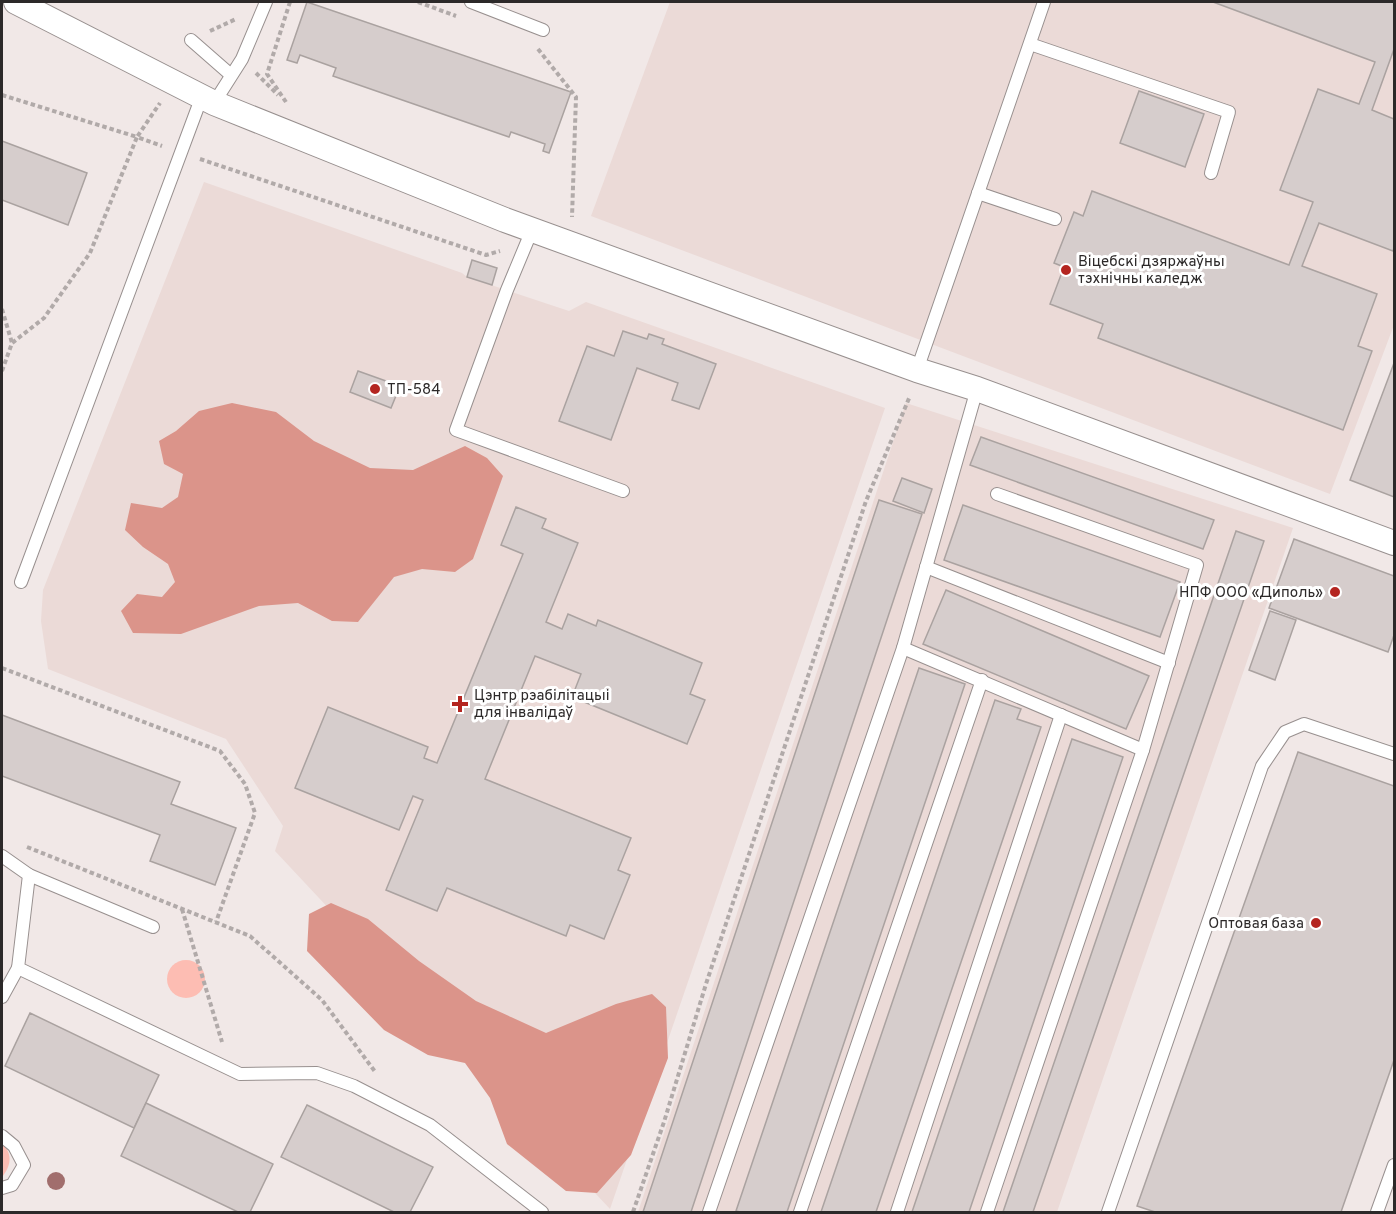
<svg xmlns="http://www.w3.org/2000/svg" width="1396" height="1214" font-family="Overpass,sans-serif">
<rect width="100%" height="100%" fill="#f1e8e7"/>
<g fill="#ebdad7">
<polygon points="670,2 1394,2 1394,325 1330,494 591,216"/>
<polygon points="204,182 462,273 467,277 569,311 586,302 885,408 610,1209 275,851 283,826 226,739 48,669 41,621 43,590"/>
<polygon points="906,403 1293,528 1057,1212 638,1212"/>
</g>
<g fill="#fdbdb3">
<circle cx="186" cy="979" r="19"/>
<path d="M 2,1143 C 13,1154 11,1166 2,1177 Z"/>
</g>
<g fill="#db948a">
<polygon points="232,403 276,412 314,441 370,468 413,470 465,446 487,458 503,476 473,559 455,572 422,569 394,577 358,622 332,621 298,603 259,606 181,634 133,633 121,611 137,594 162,597 175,582 168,564 143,547 125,530 131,503 162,508 178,497 183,474 164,464 159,441 176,431 199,411"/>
<polygon points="331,903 368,919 419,961 476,1001 546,1033 616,1004 652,994 666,1007 668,1058 631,1155 597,1193 566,1191 507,1144 490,1098 465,1063 428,1055 384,1030 307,951 309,914"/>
</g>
<g fill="#d6cdcc" stroke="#aaa2a0" stroke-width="1.5">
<polygon points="307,2 571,92 549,153 543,151 545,144 511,132 509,137 333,76 336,68 300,55 297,63 287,60"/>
<polygon points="1213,2 1394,2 1394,49 1372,110 1394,119 1394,248 1393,251 1319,223 1302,266 1377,294 1358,346 1372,351 1343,430 1098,338 1103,324 1050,304 1064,267 1054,263 1074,212 1083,216 1092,191 1289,265 1313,202 1280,190 1318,89 1359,104 1375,62"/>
<polygon points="1139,91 1204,114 1185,167 1120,143"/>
<polygon points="2,141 87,173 68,225 2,200"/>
<polygon points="472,260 497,268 492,285 467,277"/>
<polygon points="623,331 647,339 649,334 664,339 662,344 716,364 699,409 672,400 678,383 637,368 611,440 559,421 587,346 614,356"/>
<polygon points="1394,363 1394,497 1350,480"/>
<polygon points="358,371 400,386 391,408 350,392"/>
<polygon points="981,437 1214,520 1203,549 970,465"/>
<polygon points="902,478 932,489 924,513 893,501"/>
<polygon points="879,500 922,514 691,1212 643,1212"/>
<polygon points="963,505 1180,582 1160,637 944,560"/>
<polygon points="516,507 546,519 542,528 578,543 546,622 562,629 568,614 596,626 598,620 702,663 690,694 705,700 687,744 572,697 581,674 535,656 485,779 631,838 618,870 630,875 604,939 570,925 566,936 447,888 437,911 386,890 423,800 413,796 399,830 295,788 328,707 428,747 424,758 437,763 523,554 501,545"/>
<polygon points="1236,531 1264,541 1033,1212 1003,1212"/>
<polygon points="1294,539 1394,576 1394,635 1388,652 1269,608"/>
<polygon points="946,590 1149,676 1126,729 923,644"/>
<polygon points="1270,611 1296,620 1275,680 1249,670"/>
<polygon points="919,668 965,684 787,1212 740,1212 736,1211"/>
<polygon points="995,700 1021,709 1017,719 1041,727 876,1212 821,1212"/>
<polygon points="2,715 180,782 171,804 236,828 215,885 150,861 160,835 2,776"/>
<polygon points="1072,739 1123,757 969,1212 912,1212"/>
<polygon points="1298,752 1394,786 1394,1060 1341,1212 1155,1212 1137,1206"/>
<polygon points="30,1013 159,1075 134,1128 5,1066"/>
<polygon points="146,1103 273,1164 250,1212 238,1212 121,1156"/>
<polygon points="307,1105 433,1167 410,1212 394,1212 281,1157"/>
</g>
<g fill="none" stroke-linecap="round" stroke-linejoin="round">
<defs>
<g id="service">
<polyline points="471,2 543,30"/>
<polyline points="191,40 231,75"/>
<polyline points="1030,44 1229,112 1211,173"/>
<polyline points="214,103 242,59 266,2"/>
<polyline points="978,193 1055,219"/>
<polyline points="532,230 507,290 456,430 623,491"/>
<polyline points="917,370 1044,2"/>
<polyline points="926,567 1169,663"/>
<polyline points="21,582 202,96"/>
<polyline points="903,648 1143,750"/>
<polyline points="2,856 29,875 18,968 240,1074 317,1073 354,1086 430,1125 542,1212"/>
<polyline points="29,875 153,927"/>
<polyline points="2,997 18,968"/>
<polyline points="2,1136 14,1146 24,1165 12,1185 2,1188"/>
<polyline points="709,1212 903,648 977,389"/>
<polyline points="800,1212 982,680"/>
<polyline points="897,1212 1061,715"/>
<polyline points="987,1212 1143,750 1197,565 997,494"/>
<polyline points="1108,1212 1262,766 1285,732 1304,724 1394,754"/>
<polyline points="1377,1212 1394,1165"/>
</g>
<polyline id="minor" points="16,2 214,103 505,220 917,370 977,389 1394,543"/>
</defs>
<use href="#service" stroke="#98908f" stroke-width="14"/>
<use href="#minor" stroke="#98908f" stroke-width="26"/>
<g stroke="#b1aaa9" stroke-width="4" stroke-dasharray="4.5 3" stroke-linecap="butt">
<polyline points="418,2 456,16"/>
<polyline points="210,31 236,19"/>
<polyline points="538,49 576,97 572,217"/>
<polyline points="256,73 278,95"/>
<polyline points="2,95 137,137 160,103"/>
<polyline points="286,102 267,74 290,2"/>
<polyline points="200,159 486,255 500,251"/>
<polyline points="2,309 12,343"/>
<polyline points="2,371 12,343 44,318 90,253 137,137 162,146"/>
<polyline points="2,668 220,751 245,784 255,813 216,922"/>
<polyline points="27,847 250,936 322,1000 376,1073"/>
<polyline points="182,909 222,1042"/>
<polyline points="2,1211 2,1212"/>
<polyline points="633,1212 664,1122 706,984 866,501 910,396"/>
</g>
<use href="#service" stroke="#fff" stroke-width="12"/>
<use href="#minor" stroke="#fff" stroke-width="24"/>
</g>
<circle fill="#a16e6d" cx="56" cy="1181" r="9"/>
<g fill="#b42520" stroke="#fff" stroke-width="2">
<circle cx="1066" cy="270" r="6"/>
<circle cx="375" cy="389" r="6"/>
<circle cx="1335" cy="592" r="6"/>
<path d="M457 695h6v6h6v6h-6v6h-6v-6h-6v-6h6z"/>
<circle cx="1316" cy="923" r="6"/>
</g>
<g text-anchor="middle" stroke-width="6" stroke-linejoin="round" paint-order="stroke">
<g font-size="15" fill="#2c2929" stroke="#fff" text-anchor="start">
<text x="1078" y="266">Віцебскі дзяржаўны<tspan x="1078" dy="17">тэхнічны каледж</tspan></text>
<text x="387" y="394">ТП-584</text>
<text x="1323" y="597" text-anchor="end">НПФ ООО «Диполь»</text>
<text x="474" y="700">Цэнтр рэабілітацыі<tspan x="474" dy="17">для інвалідаў</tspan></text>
<text x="1304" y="928" text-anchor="end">Оптовая база</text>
</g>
</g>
<rect width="1396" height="1214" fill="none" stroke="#2c2929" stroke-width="6"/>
</svg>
